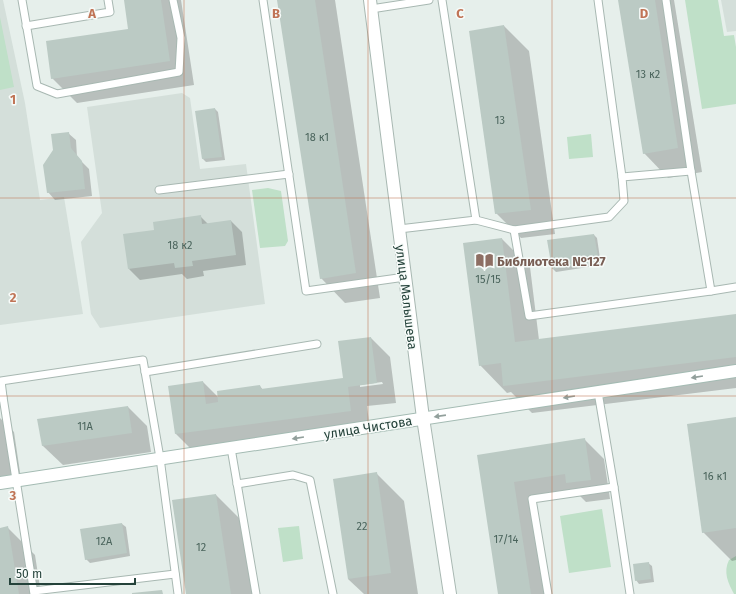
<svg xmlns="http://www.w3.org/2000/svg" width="736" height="594" font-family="'Fira Sans',sans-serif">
<rect width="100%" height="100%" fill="#e6efeb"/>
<g fill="#d4dfda">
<polygon points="0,0 3,0 25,103 40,200 64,197 83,314 0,325"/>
<polygon points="721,0 736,0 736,31 727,32"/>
<polygon points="182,93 190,98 200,169 246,164 265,304 100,328 91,314 81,242 102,213 87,107"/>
</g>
<g fill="#bfe0c8">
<polygon points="685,0 718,0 724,36 734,35 736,47 736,104 702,109"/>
<polygon points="0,17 14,87 0,90"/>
<polygon points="591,134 593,157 569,159 567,137"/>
<polygon points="268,188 281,191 288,241 285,246 260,248 252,190"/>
<polygon points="602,509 611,567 569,573 560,516"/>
<polygon points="299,526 303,559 283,562 278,528"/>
<path d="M 736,556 L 736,594 L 734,594 C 728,583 723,572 729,560 Z"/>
</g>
<g fill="#0003" fill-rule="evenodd">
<polygon points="125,0 181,0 194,85 77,103 52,78 129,30"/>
<polygon points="278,0 335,0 380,298 345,303 321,278"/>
<polygon points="619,0 674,0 702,172 668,178 644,153"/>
<polygon points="504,26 529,51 555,234 521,238 496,213"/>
<polygon points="215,109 218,112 225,160 206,162 203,159 196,112"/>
<polygon points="68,133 76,140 77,157 89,169 92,196 55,200 48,192"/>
<polygon points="200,216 208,224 231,221 242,232 246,265 203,271 204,276 187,279 182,274 140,280 129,269 155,231"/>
<polygon points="594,235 597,238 601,265 556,272 552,268"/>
<polygon points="502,239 530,267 539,340 736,315 736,388 532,413 511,392 507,393 480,365"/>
<path d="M 371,338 L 390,357 L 396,403 L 367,406 L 370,430 L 195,453 L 176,434 L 169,387 L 203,382 L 219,398 L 260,386 L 263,390 L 344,379 ZM 382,382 L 383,384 L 360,387 L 360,385 Z"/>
<polygon points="128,407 147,426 151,452 63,465 43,446 38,420"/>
<polygon points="0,418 14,432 21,479 0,482"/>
<polygon points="736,418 736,560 732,561 703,532"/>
<polygon points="584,439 604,459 610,499 586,502 578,494 533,501 547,594 499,594 478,456"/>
<polygon points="376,473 404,501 418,594 364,594 348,579"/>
<polygon points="216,495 243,522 254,594 187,594"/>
<polygon points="122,524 126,527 130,556 90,563 86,559"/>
<polygon points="7,527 35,555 41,594 0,594 0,529"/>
<polygon points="648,563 652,566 654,582 639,584 636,580"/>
</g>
<g fill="#bbcac4">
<polygon points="124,0 161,0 170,61 51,79 46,41 128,29"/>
<polygon points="277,0 315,0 356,273 320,279"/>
<polygon points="618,0 655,0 678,148 643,154"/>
<polygon points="504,25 531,210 495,214 469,31"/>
<polygon points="215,108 222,157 202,159 195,111"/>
<polygon points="69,132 71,148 82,161 85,189 47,193 43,165 53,150 51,134"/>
<polygon points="201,215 202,224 231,220 236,255 192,261 193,266 175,268 174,263 128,269 123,234 154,230 153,222"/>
<polygon points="594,234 599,262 552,269 547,240"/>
<polygon points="502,238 515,342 736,314 736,357 503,386 501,363 479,366 463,243"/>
<polygon points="371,337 377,383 348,387 351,411 175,434 168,386 203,381 206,404 218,402 217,391 260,385 261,389 343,378 338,341"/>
<polygon points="128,406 132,433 42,446 37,419"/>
<polygon points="736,417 736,528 702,533 687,424"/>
<polygon points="585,438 591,480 566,483 565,474 514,482 531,594 498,594 477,455"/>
<polygon points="377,472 391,573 348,579 333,479"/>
<polygon points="216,494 231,594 186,594 172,500"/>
<polygon points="122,523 127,553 85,560 80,529"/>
<polygon points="8,526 19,594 0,594 0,528"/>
<polygon points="649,562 651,579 635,581 633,564"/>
<polygon points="162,590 163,594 132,594 132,593"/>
</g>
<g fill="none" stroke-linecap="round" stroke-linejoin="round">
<defs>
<g id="lane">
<polyline points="22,0 37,86 57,94 179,72 181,38 173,0"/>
<polyline points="263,0 306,291 405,277"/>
<polyline points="598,0 622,177"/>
<polyline points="371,9 429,0"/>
<polyline points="26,26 110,12 108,0"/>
<polyline points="691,171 711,291 736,287"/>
<polyline points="159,190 289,174"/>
<polyline points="476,220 514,230 609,217 624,201 622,177 691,171 666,0"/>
<polyline points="399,229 476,220 442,0"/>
<polyline points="514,230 529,316 711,291"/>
<polyline points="145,372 317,344"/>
<polyline points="598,392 614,487 630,594"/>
<polyline points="3,397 34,594"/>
<polyline points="0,398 3,397 1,381 143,360 160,458 178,594"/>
<polyline points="231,448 256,594"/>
<polyline points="237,484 293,475 310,480 333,594"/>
<polyline points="34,591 175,574"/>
<polyline points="548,594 532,499 614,487"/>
</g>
<polyline id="street" points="370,0 423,418 450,594"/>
<polyline id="secondary" points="0,483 736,371"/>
</defs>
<use href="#lane" stroke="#a8b8b2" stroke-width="9"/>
<use href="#street" stroke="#a8b8b2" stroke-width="14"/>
<use href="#secondary" stroke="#a4bbb3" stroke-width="14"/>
<use href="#lane" stroke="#fff" stroke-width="7"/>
<use href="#street" stroke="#fff" stroke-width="12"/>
<use href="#secondary" stroke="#fff" stroke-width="12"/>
</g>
<defs><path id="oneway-solid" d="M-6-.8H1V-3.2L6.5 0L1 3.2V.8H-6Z"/></defs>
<g fill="#92a09c">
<use href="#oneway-solid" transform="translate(697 377) rotate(171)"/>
<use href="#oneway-solid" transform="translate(569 397) rotate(171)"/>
<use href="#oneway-solid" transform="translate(440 416) rotate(172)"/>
<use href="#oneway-solid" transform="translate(298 438) rotate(171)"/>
</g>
<path fill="none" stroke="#c07456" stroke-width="1" stroke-opacity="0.55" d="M 184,0 L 184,594M 368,0 L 368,594M 552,0 L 552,594M 0,198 L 736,198M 0,396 L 736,396"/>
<defs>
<symbol id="library-bare" viewBox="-9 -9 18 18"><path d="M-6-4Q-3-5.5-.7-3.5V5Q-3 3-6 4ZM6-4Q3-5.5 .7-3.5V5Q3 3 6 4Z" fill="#8d6e63" stroke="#f7fbf9" stroke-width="2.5" paint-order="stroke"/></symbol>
</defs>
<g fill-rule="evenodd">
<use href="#library-bare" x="472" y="248" width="25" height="25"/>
</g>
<g text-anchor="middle" stroke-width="3" stroke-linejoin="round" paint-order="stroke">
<g font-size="11" fill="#4a645c">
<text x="648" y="78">13 к2</text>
<text x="500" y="124">13</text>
<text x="317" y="141">18 к1</text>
<text x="180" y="249">18 к2</text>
<text x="488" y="283">15/15</text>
<text x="85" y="430">11А</text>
<text x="715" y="480">16 к1</text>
<text x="362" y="530">22</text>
<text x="506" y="543">17/14</text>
<text x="104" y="545">12А</text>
<text x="201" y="551">12</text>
</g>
<g font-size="13" font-weight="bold" fill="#785e54" stroke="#f7fbf9" text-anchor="start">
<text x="497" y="266">Библиотека №127</text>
</g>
<g font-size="13" fill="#24423a" stroke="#f7fbf9">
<text transform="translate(407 297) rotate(83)" y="5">улица Малышева</text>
<text transform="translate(368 427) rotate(-9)" y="5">улица Чистова</text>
</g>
</g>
<g font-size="13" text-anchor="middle" font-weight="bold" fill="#c07456" stroke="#f7fbf9" stroke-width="3" stroke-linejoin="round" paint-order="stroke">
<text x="92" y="18">A</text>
<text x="276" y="18">B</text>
<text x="460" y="18">C</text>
<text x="644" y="18">D</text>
<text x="13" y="104">1</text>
<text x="13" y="302">2</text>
<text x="13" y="500">3</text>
</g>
<path d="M10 578v6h125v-6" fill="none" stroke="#24423a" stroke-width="2"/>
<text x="16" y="578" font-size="12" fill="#24423a" stroke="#f7fbf9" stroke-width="3" paint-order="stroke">50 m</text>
</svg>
